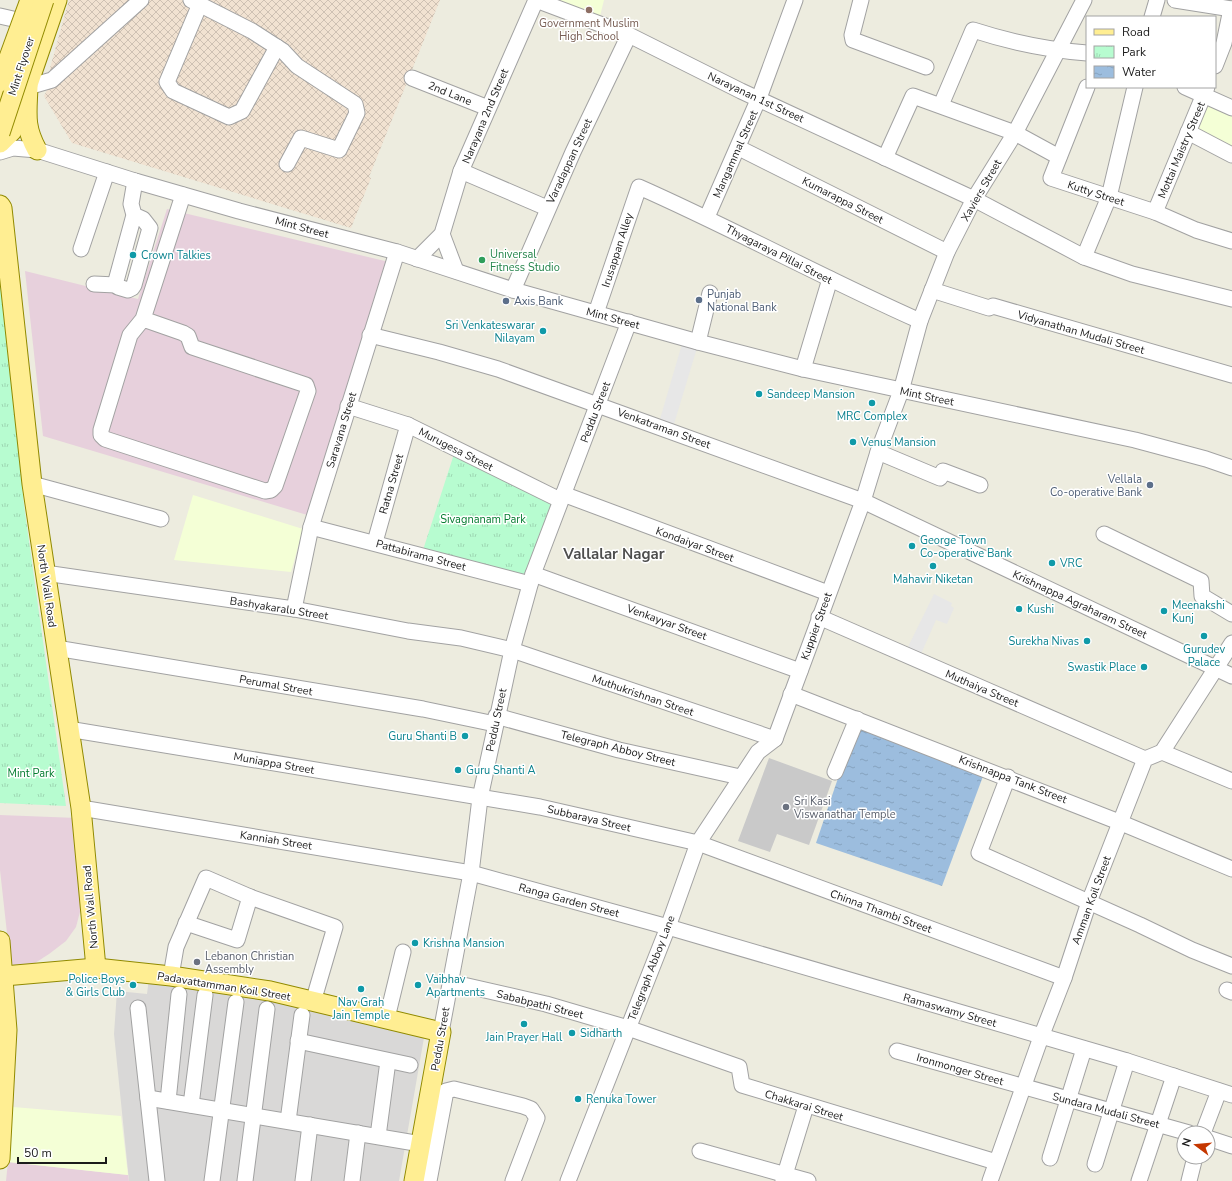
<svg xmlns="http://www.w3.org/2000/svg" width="1232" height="1181" font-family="'Nunito Sans',sans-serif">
<defs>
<pattern id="military-cross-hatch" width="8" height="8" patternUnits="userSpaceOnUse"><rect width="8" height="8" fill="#f1e2d1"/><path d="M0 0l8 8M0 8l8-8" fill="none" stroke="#cec1b3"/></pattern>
<pattern id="park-tufts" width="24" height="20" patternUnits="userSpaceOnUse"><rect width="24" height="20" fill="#b7fcd0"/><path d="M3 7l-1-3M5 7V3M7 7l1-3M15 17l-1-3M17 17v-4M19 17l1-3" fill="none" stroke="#9dd7b2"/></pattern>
<pattern id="water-ripples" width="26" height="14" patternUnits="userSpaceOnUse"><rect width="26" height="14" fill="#9cbdde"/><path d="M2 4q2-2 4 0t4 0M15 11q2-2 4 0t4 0" fill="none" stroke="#86a2be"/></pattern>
</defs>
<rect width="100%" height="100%" fill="#edecdf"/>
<polygon fill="#d9d8d7" points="149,978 425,1032 399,1181 129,1181 114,1034 117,991 147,994"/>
<g fill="#e7d0dc">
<polygon points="167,209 389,262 314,517 43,436 25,271 138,299"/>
<polygon points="0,815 77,818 81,908 76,927 66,941 49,954 35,963 20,967 14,966 10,960 0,870"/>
<polygon points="8,1162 128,1175 129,1181 6,1181"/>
</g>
<g fill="#f4ffd6">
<polygon points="544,0 604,0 600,16 543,1"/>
<polygon points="1209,94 1232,104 1232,149 1194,131"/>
<polygon points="193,495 303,529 291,572 174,560"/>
<polygon points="13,1107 121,1116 128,1175 8,1162"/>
</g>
<polygon fill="#c9c9c9" points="769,758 832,781 809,845 777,834 770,852 738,841"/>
<polygon fill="url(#military-cross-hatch)" points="69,0 440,0 369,177 371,178 351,228 72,143 44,96 52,80 50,68"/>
<g fill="url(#park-tufts)">
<polygon points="0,263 24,505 66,806 0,803"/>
<polygon points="454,454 554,501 525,578 423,550"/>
</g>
<g fill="#e7e7e7">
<polygon points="682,344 697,348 674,424 660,419"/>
<polygon points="934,594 952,603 951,606 954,608 947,624 936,620 921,654 907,649"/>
</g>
<polygon fill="url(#water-ripples)" points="855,728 985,771 942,886 816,843"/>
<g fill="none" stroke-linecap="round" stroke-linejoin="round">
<defs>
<g id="minor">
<polyline points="191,0 252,31 283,51 297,66 355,104 357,113 339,150 301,138 287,164"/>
<polyline points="536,0 629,35 741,91 974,199 1084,257 1132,274 1232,299"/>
<polyline points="861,0 852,35 853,40 926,67"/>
<polyline points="1175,0 1232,9"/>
<polyline points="200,4 167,82 173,91 229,117 242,111 277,47"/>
<polyline points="0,16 13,19"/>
<polyline points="1152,17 1157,0"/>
<polyline points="1215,66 1224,43 1231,9"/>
<polyline points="412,78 488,108"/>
<polyline points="28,87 52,80 141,0"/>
<polyline points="1087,87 1051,178 1155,212 1196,230 1232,241"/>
<polyline points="1185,87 1232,108"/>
<path d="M 941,105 L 973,30 C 1010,42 1048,50 1087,53"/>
<polyline points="1188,132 1232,155"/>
<polyline points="739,148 947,252"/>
<polyline points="0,152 13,148 37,150 135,181 239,211 397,252 513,290 698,342 803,369 1135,440 1206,459 1232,468"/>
<polyline points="885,158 913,96 1015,133 1059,157"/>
<polyline points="461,171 547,208"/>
<polyline points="1155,212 1207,87"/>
<polyline points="134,215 143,219 150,228 134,285 132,288 128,290 118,287 116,281 134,215 131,204 135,181"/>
<polyline points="707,217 759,98 795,0"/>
<polyline points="442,234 456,271"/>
<polyline points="81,249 107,172"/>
<polyline points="1084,257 1109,197 1135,87"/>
<polyline points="417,259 442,234 461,171 536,0"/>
<polyline points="94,284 116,285"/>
<polyline points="513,290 573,152 629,35"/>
<polyline points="932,290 989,308 993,306 1232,375"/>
<path d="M 596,313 L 639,187 C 734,229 825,279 920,321"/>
<polyline points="143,319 183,333 188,336 192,347 306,385 308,391 275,486 271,490 265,491 105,439 101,435 101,430 130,335 143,319 183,195"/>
<polyline points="370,335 439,352 498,369 863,501 1232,676"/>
<polyline points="698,342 710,293"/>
<polyline points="803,369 830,279"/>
<polyline points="348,406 408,425 560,500"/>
<polyline points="878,452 940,478 943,471 980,485"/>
<polyline points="32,484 161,519"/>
<polyline points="563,494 828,593"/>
<polyline points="311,527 530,584"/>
<polyline points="1104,534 1201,581 1202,596 1232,614"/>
<polyline points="375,542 408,425"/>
<polyline points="45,573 294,609 408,631 461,638 512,650 775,739"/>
<polyline points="533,574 800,671"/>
<polyline points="294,609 311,527 397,252"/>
<polyline points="819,617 1145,759"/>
<polyline points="56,648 423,709 495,724"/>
<polyline points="791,694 1119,822 1232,869"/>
<polyline points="496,716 619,750 740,777"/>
<polyline points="68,729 540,807 698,843 1064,978"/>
<polyline points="1162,752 1232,781"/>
<polyline points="835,772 857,719"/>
<polyline points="1008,777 979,853 1140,925 1192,950 1232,966"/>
<polyline points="81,808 471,873 668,927 1127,1061 1232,1095"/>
<polyline points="186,923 237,940 250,897"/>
<polyline points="171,976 176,947 206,878 250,897 335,927 313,1002"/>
<polyline points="450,982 546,1004 628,1028 739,1067 742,1085 996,1162"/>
<polyline points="1227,990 1232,992"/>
<polyline points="138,1008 157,1181"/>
<polyline points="387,1018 403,952"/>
<polyline points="441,1032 471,873 480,798 512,650 533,574 629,322"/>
<polyline points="298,1041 410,1065"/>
<polyline points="897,1051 1189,1133"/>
<polyline points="148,1098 421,1144"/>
<polyline points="168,1101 179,994"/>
<polyline points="191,1105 205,995"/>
<polyline points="288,1121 302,1015"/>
<polyline points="1203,1133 1219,1091"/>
<polyline points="378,1136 388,1061"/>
<polyline points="1208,1138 1232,1146"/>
<polyline points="700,1151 808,1181"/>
<polyline points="1050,1158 1084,1049"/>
<polyline points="1095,1164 1127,1061"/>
<polyline points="212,1181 236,1002"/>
<polyline points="245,1181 267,1009"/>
<polyline points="303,1181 310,1125"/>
<polyline points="352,1181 358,1133"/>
<polyline points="429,1181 446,1091 454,1089 523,1106 531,1109 537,1118 513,1181"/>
<polyline points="568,1181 668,927 698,843 758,752 775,739 863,501 878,452 901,391 920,321 947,252 974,199 1015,133 1084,0"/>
<polyline points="783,1181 806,1106"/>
<polyline points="990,1181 1041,1037 1064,978 1089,902 1145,759 1162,752 1232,643"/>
<polyline points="1139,1181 1174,1076"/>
<polyline points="1189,1181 1195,1157"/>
</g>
<g id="major">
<path d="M 0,93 L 28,87 C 27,114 24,126 37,150"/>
<polyline points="0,143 12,131 57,0"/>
<polyline points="0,205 2,208 32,484 81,808 96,968"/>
<polyline points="0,941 7,1030 0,1159"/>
<polyline points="4,976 96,968 171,976 270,991 441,1032 414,1181"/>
</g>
</defs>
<use href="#minor" stroke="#a2a2a2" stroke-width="17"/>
<use href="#major" stroke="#918a00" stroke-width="21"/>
<use href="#minor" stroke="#fff" stroke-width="15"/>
<use href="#major" stroke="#ffee92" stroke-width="19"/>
<defs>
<g id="major-bridge">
<polyline points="0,82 30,0"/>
<polyline points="0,133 44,0"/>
</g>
</defs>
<use href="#major-bridge" stroke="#918a00" stroke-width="21" stroke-linecap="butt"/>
<use href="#major-bridge" stroke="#ffee92" stroke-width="19"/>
</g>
<circle fill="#8d6e63" stroke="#fff" stroke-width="1.5" cx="589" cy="10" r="4"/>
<g fill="#0f9aa8" stroke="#fff" stroke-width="1.5">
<circle cx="133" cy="255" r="4"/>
<circle cx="543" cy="331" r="4"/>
<circle cx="759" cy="394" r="4"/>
<circle cx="872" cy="403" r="4"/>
<circle cx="853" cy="442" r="4"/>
<circle cx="912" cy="546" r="4"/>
<circle cx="1052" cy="563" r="4"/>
<circle cx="933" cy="566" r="4"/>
<circle cx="1019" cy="609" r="4"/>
<circle cx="1164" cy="611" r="4"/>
<circle cx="1204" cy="636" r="4"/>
<circle cx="1087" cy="641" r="4"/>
<circle cx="1144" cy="667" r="4"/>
<circle cx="465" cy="736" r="4"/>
<circle cx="458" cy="770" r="4"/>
<circle cx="415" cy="943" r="4"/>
<circle cx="133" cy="985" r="4"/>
<circle cx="418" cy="985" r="4"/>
<circle cx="361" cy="989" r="4"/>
<circle cx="524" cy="1024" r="4"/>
<circle cx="572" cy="1033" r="4"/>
<circle cx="578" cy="1099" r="4"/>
</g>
<circle fill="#2e9e5b" stroke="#fff" stroke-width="1.5" cx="482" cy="260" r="4"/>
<g fill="#5c6f8a" stroke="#fff" stroke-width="1.5">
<circle cx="699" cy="300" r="4"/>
<circle cx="506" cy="301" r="4"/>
<circle cx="1150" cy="485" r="4"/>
</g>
<g fill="#6b7280" stroke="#fff" stroke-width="1.5">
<circle cx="786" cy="807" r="4"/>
<circle cx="197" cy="962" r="4"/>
</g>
<g text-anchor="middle" stroke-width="3" stroke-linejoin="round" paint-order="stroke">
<g font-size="11" fill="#785e54" stroke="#fff">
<text x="589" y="27">Government Muslim<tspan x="589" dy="13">High School</tspan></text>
</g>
<g font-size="11" fill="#1b1b1b" stroke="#fff">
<text transform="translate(21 66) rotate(-72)" y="4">Mint Flyover</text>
<text transform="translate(450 93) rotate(22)" y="4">2nd Lane</text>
<text transform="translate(756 97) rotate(25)" y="4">Narayanan 1st Street</text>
<text transform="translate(485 116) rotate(-67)" y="4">Narayana 2nd Street</text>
<text transform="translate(1181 150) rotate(-67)" y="4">Mottai Maistry Street</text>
<text transform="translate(735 154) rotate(-66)" y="4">Mangammal Street</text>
<text transform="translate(569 161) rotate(-65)" y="4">Varadappan Street</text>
<text transform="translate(981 190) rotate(-60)" y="4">Xaviers Street</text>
<text transform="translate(1096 193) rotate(18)" y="4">Kutty Street</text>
<text transform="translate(843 200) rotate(27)" y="4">Kumarappa Street</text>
<text transform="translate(302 227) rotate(15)" y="4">Mint Street</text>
<text transform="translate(617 250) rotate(-72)" y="4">Irusappan Alley</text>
<text transform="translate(779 254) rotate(27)" y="4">Thyagaraya Pillai Street</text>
<text transform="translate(613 318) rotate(15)" y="4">Mint Street</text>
<text transform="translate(1081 332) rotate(16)" y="4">Vidyanathan Mudali Street</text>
<text transform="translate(927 396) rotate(12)" y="4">Mint Street</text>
<text transform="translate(595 412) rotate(-69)" y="4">Peddu Street</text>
<text transform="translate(664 428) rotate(20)" y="4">Venkatraman Street</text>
<text transform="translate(341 430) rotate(-73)" y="4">Saravana Street</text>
<text transform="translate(456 449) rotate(27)" y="4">Murugesa Street</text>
<text transform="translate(391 484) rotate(-74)" y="4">Ratna Street</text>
<text transform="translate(695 544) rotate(20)" y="4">Kondaiyar Street</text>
<text transform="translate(421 555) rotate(15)" y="4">Pattabirama Street</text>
<text transform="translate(47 586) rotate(82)" y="4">North Wall Road</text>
<text transform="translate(1080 604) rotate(25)" y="4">Krishnappa Agraharam Street</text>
<text transform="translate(279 608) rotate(9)" y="4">Bashyakaralu Street</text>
<text transform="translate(667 622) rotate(20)" y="4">Venkayyar Street</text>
<text transform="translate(816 626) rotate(-70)" y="4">Kuppier Street</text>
<text transform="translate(276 685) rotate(10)" y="4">Perumal Street</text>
<text transform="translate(982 688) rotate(23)" y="4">Muthaiya Street</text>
<text transform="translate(643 695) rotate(19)" y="4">Muthukrishnan Street</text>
<text transform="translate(496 720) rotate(-78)" y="4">Peddu Street</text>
<text transform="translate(618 748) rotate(14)" y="4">Telegraph Abboy Street</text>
<text transform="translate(274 763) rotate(10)" y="4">Muniappa Street</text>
<text transform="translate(1013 779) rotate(21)" y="4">Krishnappa Tank Street</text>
<text transform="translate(589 818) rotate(13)" y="4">Subbaraya Street</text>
<text transform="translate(276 840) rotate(9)" y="4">Kanniah Street</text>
<text transform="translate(569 900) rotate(15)" y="4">Ranga Garden Street</text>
<text transform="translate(1091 900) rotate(-70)" y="4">Amman Koil Street</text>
<text transform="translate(90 907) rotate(-95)" y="4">North Wall Road</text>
<text transform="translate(881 911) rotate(20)" y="4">Chinna Thambi Street</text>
<text transform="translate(651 968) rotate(-69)" y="4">Telegraph Abboy Lane</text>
<text transform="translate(224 986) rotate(9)" y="4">Padavattamman Koil Street</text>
<text transform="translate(540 1004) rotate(14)" y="4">Sababpathi Street</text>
<text transform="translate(950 1010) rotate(16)" y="4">Ramaswamy Street</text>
<text transform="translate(440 1039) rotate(-80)" y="4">Peddu Street</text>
<text transform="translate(960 1069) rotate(16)" y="4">Ironmonger Street</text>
<text transform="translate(804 1105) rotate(17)" y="4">Chakkarai Street</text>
<text transform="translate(1106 1110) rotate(15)" y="4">Sundara Mudali Street</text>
</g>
<g font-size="11" fill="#27864d" stroke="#fff" text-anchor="start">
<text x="490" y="258">Universal<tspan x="490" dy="13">Fitness Studio</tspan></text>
</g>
<g font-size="11" fill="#0d838f" stroke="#fff" text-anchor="start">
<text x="141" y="259">Crown Talkies</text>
<text x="535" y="329" text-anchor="end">Sri Venkateswarar<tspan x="535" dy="13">Nilayam</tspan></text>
<text x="767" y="398">Sandeep Mansion</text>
<text x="872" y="420" text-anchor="middle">MRC Complex</text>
<text x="861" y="446">Venus Mansion</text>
<text x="920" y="544">George Town<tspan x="920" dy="13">Co-operative Bank</tspan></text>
<text x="1060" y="567">VRC</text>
<text x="933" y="583" text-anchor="middle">Mahavir Niketan</text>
<text x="1172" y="609">Meenakshi<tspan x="1172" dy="13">Kunj</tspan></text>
<text x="1027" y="613">Kushi</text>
<text x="1079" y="645" text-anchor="end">Surekha Nivas</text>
<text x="1204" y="653" text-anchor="middle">Gurudev<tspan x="1204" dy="13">Palace</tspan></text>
<text x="1136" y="671" text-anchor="end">Swastik Place</text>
<text x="457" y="740" text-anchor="end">Guru Shanti B</text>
<text x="466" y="774">Guru Shanti A</text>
<text x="423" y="947">Krishna Mansion</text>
<text x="125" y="983" text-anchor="end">Police Boys<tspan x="125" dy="13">&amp; Girls Club</tspan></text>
<text x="426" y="983">Vaibhav<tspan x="426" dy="13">Apartments</tspan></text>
<text x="361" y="1006" text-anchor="middle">Nav Grah<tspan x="361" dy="13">Jain Temple</tspan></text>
<text x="580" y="1037">Sidharth</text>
<text x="524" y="1041" text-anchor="middle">Jain Prayer Hall</text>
<text x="586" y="1103">Renuka Tower</text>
</g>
<g font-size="11" fill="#4e5e75" stroke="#fff" text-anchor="start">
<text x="707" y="298">Punjab<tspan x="707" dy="13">National Bank</tspan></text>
<text x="514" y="305">Axis Bank</text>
<text x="1142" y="483" text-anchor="end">Vellala<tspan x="1142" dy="13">Co-operative Bank</tspan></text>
</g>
<g font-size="11" fill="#057c30" stroke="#fff">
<text x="483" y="523">Sivagnanam Park</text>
<text x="31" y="777">Mint Park</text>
</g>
<g font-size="11" fill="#5b616d" stroke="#fff" text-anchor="start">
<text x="794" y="805">Sri Kasi<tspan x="794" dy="13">Viswanathar Temple</tspan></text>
<text x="205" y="960">Lebanon Christian<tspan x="205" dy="13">Assembly</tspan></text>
</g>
<g font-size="15" font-weight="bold" fill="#4e4e4e" stroke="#fff">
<text x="614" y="559">Vallalar Nagar</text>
</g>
</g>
<rect x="1086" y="16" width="130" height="72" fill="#ffffff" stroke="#a4a4a4"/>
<rect x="1094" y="29" width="20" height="6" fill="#ffee92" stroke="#a4a4a4"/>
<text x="1122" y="36" font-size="12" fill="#1b1b1b">Road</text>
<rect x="1094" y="46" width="20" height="12" fill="url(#park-tufts)" stroke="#a4a4a4"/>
<text x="1122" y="56" font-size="12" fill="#1b1b1b">Park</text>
<rect x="1094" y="66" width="20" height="12" fill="url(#water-ripples)" stroke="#a4a4a4"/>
<text x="1122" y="76" font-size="12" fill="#1b1b1b">Water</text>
<g transform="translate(1196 1145) rotate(286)"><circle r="19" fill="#ffffff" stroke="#a4a4a4"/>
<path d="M0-3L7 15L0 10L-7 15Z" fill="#c53700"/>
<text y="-6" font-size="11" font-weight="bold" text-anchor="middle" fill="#1b1b1b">N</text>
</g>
<path d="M18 1157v6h88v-6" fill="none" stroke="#1b1b1b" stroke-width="2"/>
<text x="24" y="1157" font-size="12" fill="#1b1b1b" stroke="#ffffff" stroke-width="3" paint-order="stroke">50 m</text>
</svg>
